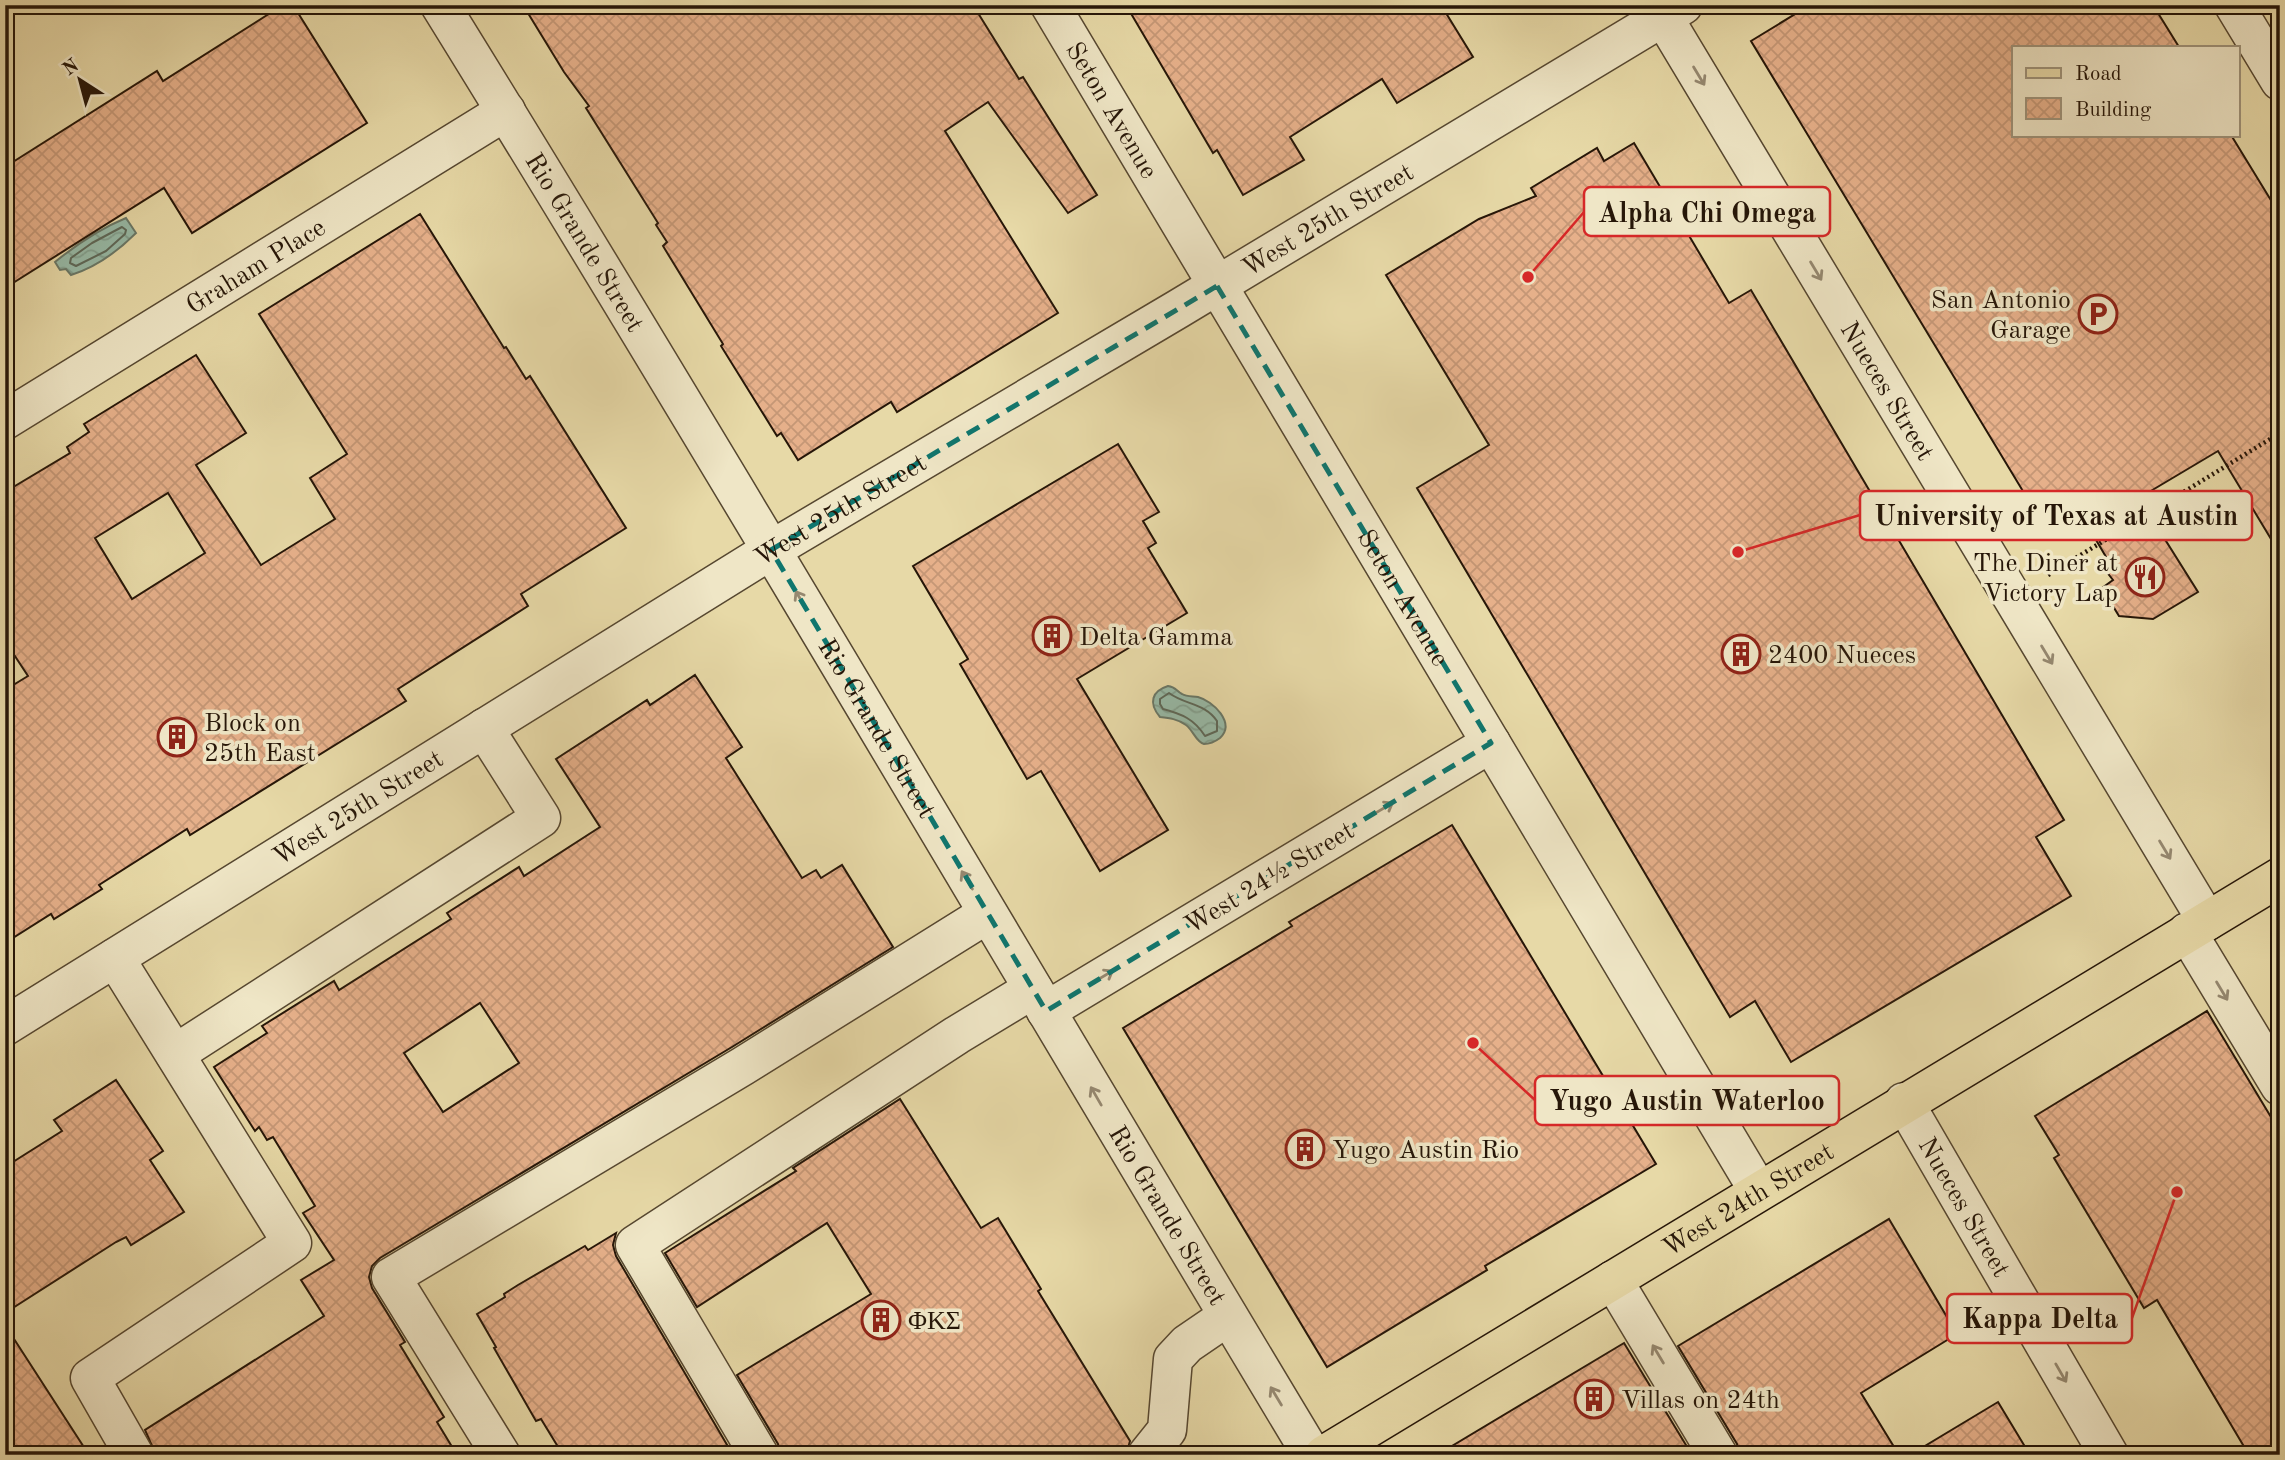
<svg xmlns="http://www.w3.org/2000/svg" width="2285" height="1460" font-family="'Old Standard TT',serif">
<defs>
<pattern id="water-waves" width="16" height="10" patternUnits="userSpaceOnUse" patternTransform="scale(1.75)"><rect width="16" height="10" fill="#97baa7"/><path d="M0 5q4-4 8 0t8 0" fill="none" stroke="#829f8e"/></pattern>
<pattern id="building-cross-hatch" width="8" height="8" patternUnits="userSpaceOnUse" patternTransform="scale(1.75)"><rect width="8" height="8" fill="#e6b08a"/><path d="M0 0l8 8M0 8l8-8" fill="none" stroke="#c59776"/></pattern>
</defs>
<rect width="100%" height="100%" fill="#e7d9a7"/>
<filter id="stains"><feTurbulence type="fractalNoise" baseFrequency=".00286" numOctaves="4"/><feColorMatrix values="0 0 0 0 .2 0 0 0 0 .09 0 0 0 0 .02 0 0 0 .5 -.17"/></filter>
<radialGradient id="worn" r=".72"><stop offset=".6" stop-color="#630" stop-opacity="0"/><stop offset="1" stop-color="#630" stop-opacity=".3"/></radialGradient>
<g fill="url(#water-waves)" stroke="#6a7867" stroke-width="2">
<path d="M 126,218 L 136,233 C 117,252 97,267 71,275 L 66,269 L 60,270 L 55,262 C 77,244 99,229 126,218 Z"/>
<path d="M 1168,686 C 1176,687 1176,691 1182,694 C 1187,697 1193,696 1198,697 C 1213,701 1236,723 1220,738 C 1216,741 1210,744 1204,744 C 1196,742 1193,730 1186,725 C 1178,719 1169,718 1160,717 C 1148,703 1152,691 1168,686 Z"/>
</g>
<g fill="none" stroke-linecap="round" stroke-linejoin="round">
<g stroke="#5e6858" stroke-width="2">
<polygon points="122,227 126,230 125,234 106,251 76,266 70,263 71,258 92,243"/>
<path d="M 1169,693 C 1185,705 1205,703 1217,721 L 1217,731 L 1205,736 C 1194,719 1182,714 1163,709 L 1160,704 L 1160,699 Z"/>
</g>
</g>
<g fill="url(#building-cross-hatch)" stroke="#261608" stroke-width="2" fill-rule="evenodd">
<polygon points="283,5 293,5 367,123 192,233 164,188 5,288 5,167 157,71 163,81"/>
<polygon points="523,5 973,5 1019,79 1023,77 1097,195 1068,213 988,102 945,131 1058,313 897,412 891,402 798,460 781,433 777,436 721,346 723,344 663,246 667,242 656,225 658,223 586,108 589,106 564,72"/>
<polygon points="1126,5 1441,5 1473,57 1397,103 1382,79 1290,137 1304,160 1243,195 1217,150 1213,153"/>
<polygon points="1810,5 2153,5 2179,47 2014,47 2014,135 2231,135 2280,215 2280,554 2218,451 2139,498 2198,592 2153,619 2119,616 2102,588 2113,580 2106,571 2112,567 2070,496 2038,516 1751,41"/>
<polygon points="1634,143 1729,303 1751,290 2064,820 2036,837 2071,896 1791,1062 1755,1001 1730,1017 1417,488 1489,445 1386,275 1479,219 1536,196 1531,188 1597,148 1604,161"/>
<path d="M 420,214 L 504,348 L 506,347 L 526,379 L 530,376 L 626,528 L 521,594 L 528,606 L 398,689 L 406,701 L 190,835 L 187,829 L 99,885 L 102,889 L 54,919 L 51,914 L 5,943 L 5,690 L 28,676 L 5,641 L 5,492 L 70,453 L 67,447 L 89,432 L 84,424 L 196,355 L 246,433 L 196,465 L 261,565 L 335,519 L 310,478 L 347,454 L 259,314 ZM 168,493 L 205,553 L 132,599 L 95,538 Z"/>
<polygon points="1118,444 1159,512 1143,521 1156,543 1148,548 1187,613 1077,679 1168,830 1100,871 1041,771 1027,779 960,664 968,659 913,566"/>
<path d="M 695,675 L 742,747 L 726,758 L 802,878 L 816,870 L 821,878 L 842,865 L 893,947 L 732,1047 L 380,1258 L 372,1266 L 369,1277 L 372,1288 L 405,1342 L 400,1345 L 444,1417 L 437,1422 L 457,1455 L 156,1455 L 145,1430 L 324,1316 L 301,1280 L 334,1260 L 303,1213 L 315,1206 L 273,1137 L 267,1140 L 259,1127 L 255,1131 L 214,1067 L 267,1033 L 262,1026 L 334,981 L 339,990 L 451,919 L 447,913 L 519,867 L 524,876 L 600,827 L 556,759 L 647,700 L 650,705 ZM 480,1003 L 519,1063 L 443,1112 L 404,1053 Z"/>
<polygon points="1452,825 1656,1164 1485,1266 1487,1270 1327,1367 1123,1028 1292,926 1289,922"/>
<polygon points="2207,1011 2280,1132 2280,1455 2249,1455 2157,1300 2144,1308 2054,1158 2059,1155 2035,1116"/>
<polygon points="116,1080 163,1151 150,1160 184,1212 131,1245 126,1237 116,1242 5,1313 5,1167 62,1131 54,1120"/>
<polygon points="900,1099 981,1228 998,1218 1041,1289 1038,1291 1130,1441 1126,1455 781,1455 778,1444 737,1375 871,1294 827,1223 697,1307 665,1253 796,1171 793,1168"/>
<polygon points="1889,1219 1957,1334 1861,1393 1899,1455 1740,1455 1737,1444 1678,1346"/>
<polygon points="616,1233 613,1245 616,1256 733,1455 563,1455 541,1419 536,1421 494,1348 496,1347 477,1314 505,1297 504,1294 518,1285 585,1246 588,1250"/>
<polygon points="5,1325 89,1455 5,1455"/>
<polygon points="1624,1343 1692,1455 1437,1455"/>
<polygon points="1998,1402 2030,1455 1910,1455"/>
</g>
<g fill="none" stroke-linecap="round" stroke-linejoin="round">
<defs>
<g id="minor">
<path id="s1" d="M 440,5 C 737,485 1021,972 1312,1455"/>
<path id="s2" d="M 1050,5 L 1758,1190"/>
<path id="s3" d="M 1656,5 L 2207,921"/>
<polyline points="2234,5 2280,81"/>
<path id="s4" d="M 5,420 L 506,111"/>
<polyline points="2187,932 2280,1086"/>
<polyline points="115,958 292,1243 90,1378 134,1455"/>
<polyline points="1046,1011 1491,743"/>
<path id="s5" d="M 5,1026 L 771,550 L 1178,309 L 1683,5"/>
<polyline points="175,1054 541,818 484,728"/>
<path id="s6" d="M 1904,1102 L 2109,1455"/>
<polyline points="1613,1280 1718,1455"/>
<polyline points="501,1455 391,1277 743,1066 987,914"/>
<polyline points="759,1455 635,1245 957,1035 1033,989"/>
<polyline points="1147,1455 1167,1430 1173,1359 1187,1344 1228,1316"/>
</g>
<g id="major">
<path id="s7" d="M 1324,1455 L 2280,877"/>
</g>
</defs>
<use href="#minor" stroke="#564730" stroke-width="41"/>
<use href="#major" stroke="#261608" stroke-width="41"/>
<polyline stroke="#261608" stroke-width="4.5" stroke-dasharray="2 3.5" stroke-linecap="butt" points="2048,575 2280,433"/>
<use href="#minor" stroke="#efe6c6" stroke-width="38"/>
<use href="#major" stroke="#e7d9a7" stroke-width="38"/>
</g>
<defs><path id="oneway-shaft" d="M-6 0H5M1.5-3L5.5 0L1.5 3" fill="none" stroke-width="1.6" stroke-linecap="round" stroke-linejoin="round" transform="scale(1.75)"/></defs>
<g stroke="#958870">
<use href="#oneway-shaft" transform="translate(1699 76) rotate(59)"/>
<use href="#oneway-shaft" transform="translate(1816 271) rotate(59)"/>
<use href="#oneway-shaft" transform="translate(801 600) rotate(-121)"/>
<use href="#oneway-shaft" transform="translate(2047 655) rotate(59)"/>
<use href="#oneway-shaft" transform="translate(1384 808) rotate(-31)"/>
<use href="#oneway-shaft" transform="translate(2165 850) rotate(59)"/>
<use href="#oneway-shaft" transform="translate(967 880) rotate(-121)"/>
<use href="#oneway-shaft" transform="translate(1104 976) rotate(-31)"/>
<use href="#oneway-shaft" transform="translate(2222 991) rotate(59)"/>
<use href="#oneway-shaft" transform="translate(1096 1096) rotate(-120)"/>
<use href="#oneway-shaft" transform="translate(1658 1354) rotate(-121)"/>
<use href="#oneway-shaft" transform="translate(2061 1373) rotate(60)"/>
<use href="#oneway-shaft" transform="translate(1276 1396) rotate(-121)"/>
</g>
<path fill="none" stroke="#0f766e" stroke-width="5" stroke-dasharray="14 9" stroke-linejoin="round" d="M 1217,286 L 1491,743 L 1046,1011 L 771,550 Z"/>
<defs>
<symbol id="parking-ring" viewBox="-11 -11 22 22"><circle r="9.5" fill="#efe6c6" stroke="#8f2418" stroke-width="1.5"/><path d="M-3.5-5.5H1a3.5 3.5 0 0 1 0 7H-1V5.5H-3.5ZM-1-3.4V-.6H.8a1.4 1.4 0 0 0 0-2.8Z" fill="#8f2418"/></symbol>
<symbol id="restaurant-ring" viewBox="-11 -11 22 22"><circle r="9.5" fill="#efe6c6" stroke="#8f2418" stroke-width="1.5"/><path d="M-5-6h1v4h1v-4h1v4h1v-4h1v5L-1.5 .5V6h-2V.5L-5-1ZM5-6V6H3V1.5H1.5Q1.5-4 5-6Z" fill="#8f2418"/></symbol>
<symbol id="building-ring" viewBox="-11 -11 22 22"><circle r="9.5" fill="#efe6c6" stroke="#8f2418" stroke-width="1.5"/><path d="M-4-6H4V6H1V3H-1V6H-4ZM-2.5-4.3h1.7v1.8h-1.7ZM.8-4.3h1.7v1.8H.8ZM-2.5-1h1.7V.8h-1.7ZM.8-1h1.7V.8H.8Z" fill="#8f2418"/></symbol>
</defs>
<g fill-rule="evenodd">
<use href="#parking-ring" x="2076" y="292" width="44" height="44"/>
<use href="#restaurant-ring" x="2123" y="555" width="44" height="44"/>
<use href="#building-ring" x="1030" y="614" width="44" height="44"/>
<use href="#building-ring" x="1719" y="632" width="44" height="44"/>
<use href="#building-ring" x="155" y="715" width="44" height="44"/>
<use href="#building-ring" x="1283" y="1127" width="44" height="44"/>
<use href="#building-ring" x="859" y="1298" width="44" height="44"/>
<use href="#building-ring" x="1572" y="1377" width="44" height="44"/>
</g>
<g text-anchor="middle" stroke-width="7" stroke-linejoin="round" paint-order="stroke">
<g font-size="26" fill="#261608" stroke="#efe6c6">
<text dy="9" stroke="none"><textPath href="#s2" startOffset="122">Seton Avenue</textPath></text>
<text dy="9" stroke="none"><textPath href="#s5" startOffset="1549">West 25th Street</textPath></text>
<text dy="9" stroke="none"><textPath href="#s1" startOffset="278">Rio Grande Street</textPath></text>
<text dy="9" stroke="none"><textPath href="#s4" startOffset="294">Graham Place</textPath></text>
<text dy="9" stroke="none"><textPath href="#s3" startOffset="450">Nueces Street</textPath></text>
<text dy="9" stroke="none"><textPath href="#s5" startOffset="982">West 25th Street</textPath></text>
<text dy="9" stroke="none"><textPath href="#s2" startOffset="690">Seton Avenue</textPath></text>
<text dy="9" stroke="none"><textPath href="#s1" startOffset="845">Rio Grande Street</textPath></text>
<text dy="9" stroke="none"><textPath href="#s5" startOffset="415">West 25th Street</textPath></text>
<text transform="translate(1269 877) rotate(-31)" y="9">West 24½ Street</text>
<text dy="9" stroke="none"><textPath href="#s7" startOffset="495">West 24th Street</textPath></text>
<text dy="9" stroke="none"><textPath href="#s6" startOffset="121">Nueces Street</textPath></text>
<text dy="9" stroke="none"><textPath href="#s1" startOffset="1412">Rio Grande Street</textPath></text>
</g>
<g font-size="26" fill="#261608" stroke="#efe6c6" text-anchor="start">
<text x="2071" y="308" text-anchor="end">San Antonio<tspan x="2071" dy="30">Garage</tspan></text>
<text x="2118" y="571" text-anchor="end">The Diner at<tspan x="2118" dy="30">Victory Lap</tspan></text>
<text x="1079" y="645">Delta Gamma</text>
<text x="1768" y="663">2400 Nueces</text>
<text x="204" y="731">Block on<tspan x="204" dy="30">25th East</tspan></text>
<text x="1332" y="1158">Yugo Austin Rio</text>
<text x="908" y="1329">ΦΚΣ</text>
<text x="1621" y="1408">Villas on 24th</text>
</g>
</g>
<path fill="none" stroke="#d62828" stroke-width="2.5" d="M1528 277L1584 212M1738 552L1860 515M1473 1043L1535 1100M2177 1192L2132 1318"/>
<g fill="#d62828" stroke="#efe6c6" stroke-width="2.5">
<circle cx="1528" cy="277" r="7"/>
<circle cx="1738" cy="552" r="7"/>
<circle cx="1473" cy="1043" r="7"/>
<circle cx="2177" cy="1192" r="7"/>
</g>
<g fill="#efe6c6" stroke="#d62828" stroke-width="2.5">
<rect x="1584" y="187" width="246" height="49" rx="7"/>
<rect x="1860" y="491" width="392" height="49" rx="7"/>
<rect x="1535" y="1076" width="304" height="49" rx="7"/>
<rect x="1947" y="1294" width="185" height="49" rx="7"/>
</g>
<g font-size="28" text-anchor="middle" font-weight="bold" fill="#261608">
<text x="1707" y="222">Alpha Chi Omega</text>
<text x="2056" y="525">University of Texas at Austin</text>
<text x="1687" y="1110">Yugo Austin Waterloo</text>
<text x="2040" y="1328">Kappa Delta</text>
</g>
<rect width="2285" height="1460" fill="none" stroke="#e7d9a7" stroke-width="28"/>
<rect x="7" y="7" width="2271" height="1446" fill="none" stroke="#261608" stroke-width="3.5"/>
<rect x="14" y="14" width="2257" height="1432" fill="none" stroke="#261608" stroke-width="2"/>
<rect x="2012" y="46" width="228" height="91" fill="#efe6c6" stroke="#9f937a" stroke-width="2"/>
<rect x="2026" y="68" width="35" height="10" fill="#e7d9a7" stroke="#9f937a" stroke-width="2"/>
<text x="2075" y="80" font-size="21" fill="#261608">Road</text>
<rect x="2026" y="98" width="35" height="21" fill="url(#building-cross-hatch)" stroke="#9f937a" stroke-width="2"/>
<text x="2075" y="116" font-size="21" fill="#261608">Building</text>
<g transform="translate(80 80) rotate(324)" stroke="#efe6c6" stroke-width="5" paint-order="stroke">
<path d="M0-5L12 26L0 18L-12 26Z" fill="#261608"/>
<text y="-10" font-size="19" font-weight="bold" text-anchor="middle" fill="#261608">N</text>
</g>
<rect width="100%" height="100%" filter="url(#stains)"/>
<rect width="100%" height="100%" fill="url(#worn)"/>
</svg>
